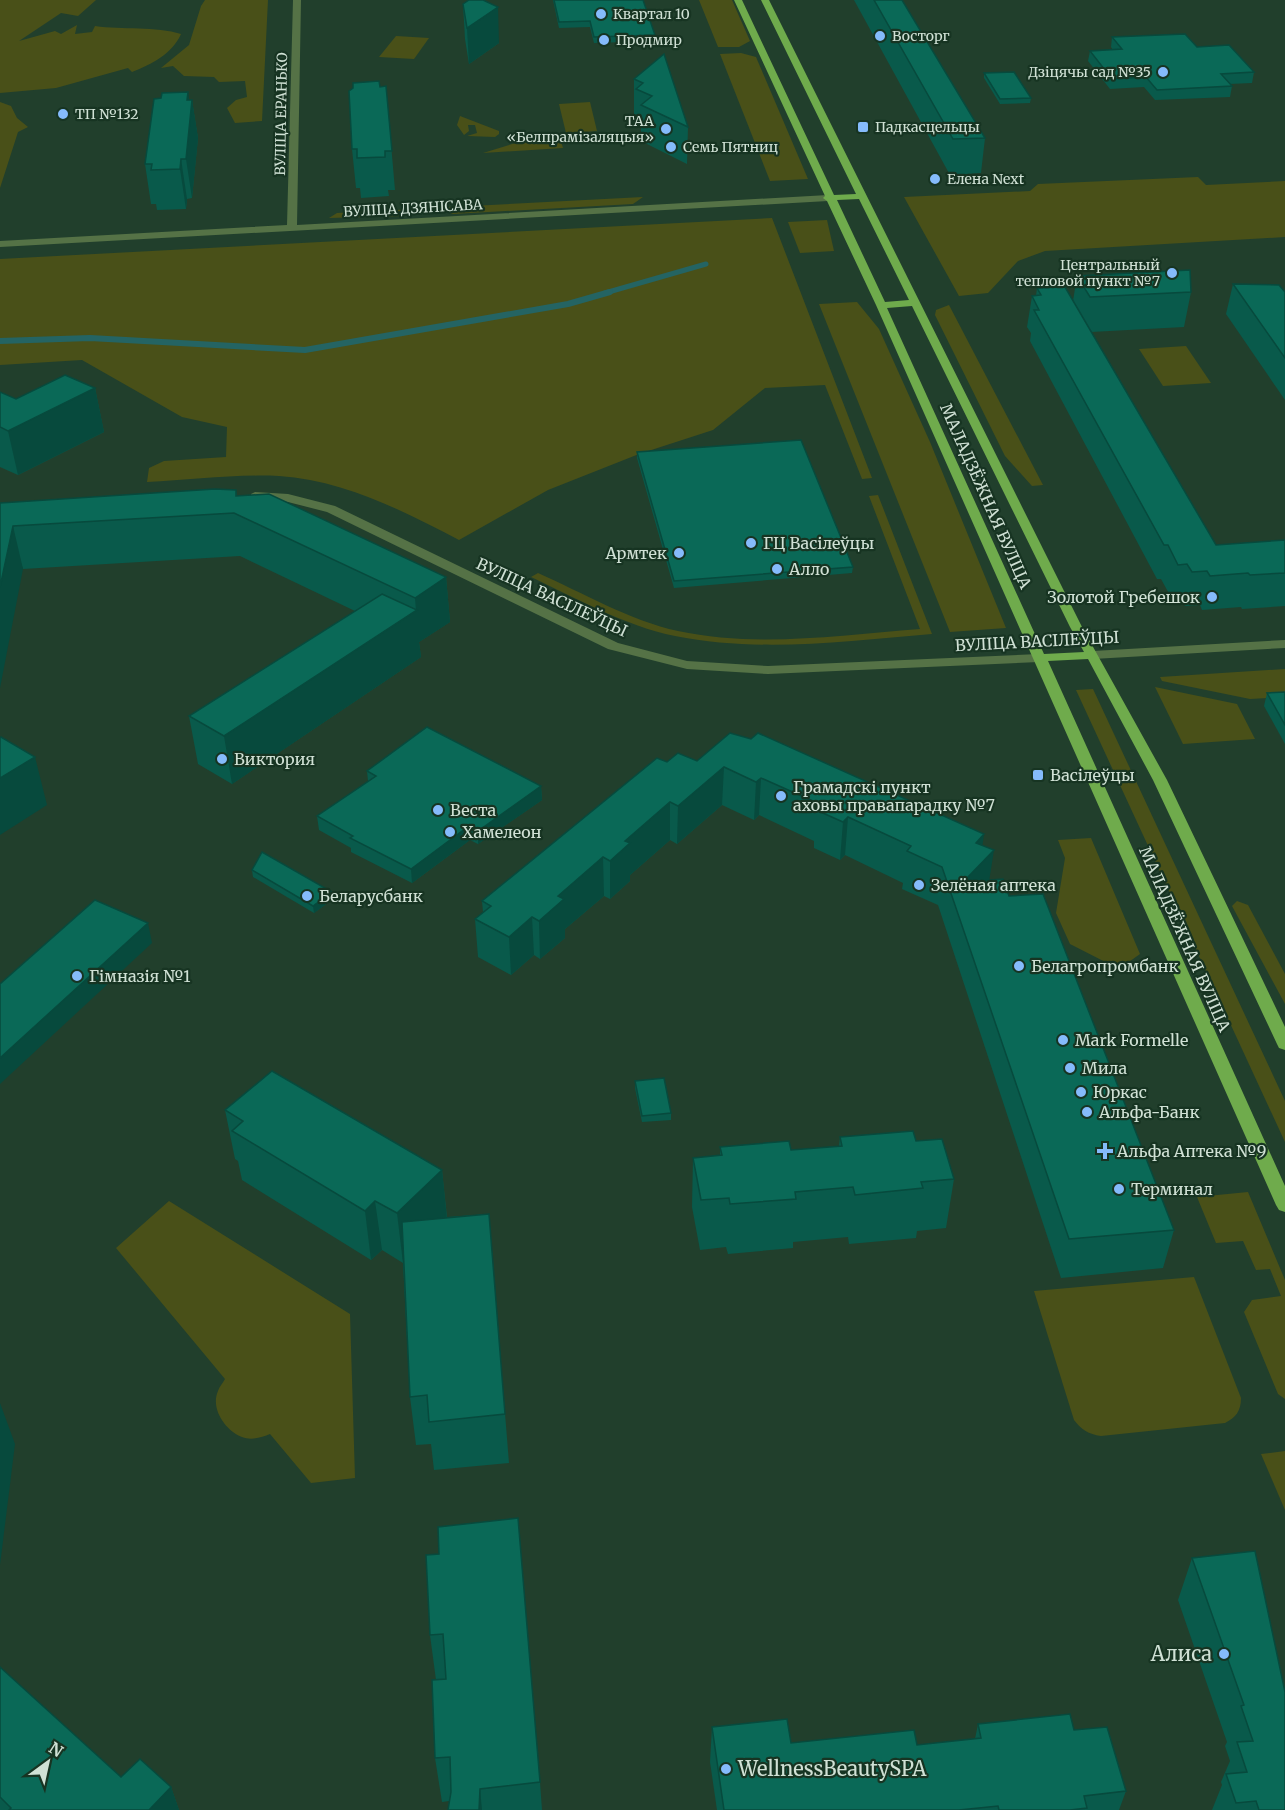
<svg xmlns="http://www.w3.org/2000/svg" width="1285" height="1810" font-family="Merriweather,serif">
<rect width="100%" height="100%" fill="#213f2c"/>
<g fill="#495018">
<path d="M 0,0 L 96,0 L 78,16 L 61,13 L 19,41 L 55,31 L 61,34 L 77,25 L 75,34 L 92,32 L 95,26 C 122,30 156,26 181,34 C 172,54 152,64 132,72 L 128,68 L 56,88 L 0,93 Z"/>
<polygon points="205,0 268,0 262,121 235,123 227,108 236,100 247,97 245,81 219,82 214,77 184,76 173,66 161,68 189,45 201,6"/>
<polygon points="699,0 732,0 750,41 739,47 718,47"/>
<polygon points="396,36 429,38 414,59 379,57"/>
<polygon points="741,53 756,57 808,179 770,181 720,54"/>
<polygon points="0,102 11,106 17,118 28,127 18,132 0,188"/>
<polygon points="590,102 597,131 566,133 559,104"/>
<polygon points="460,116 499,131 499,134 495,137 467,136 477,133 475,125 468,125 469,131 464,135 457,125"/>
<polygon points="535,137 561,141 563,148 483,153"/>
<polygon points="1198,177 1206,185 1285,181 1285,237 1045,251 1018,261 988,293 959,296 904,197 1030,191 1038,184"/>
<polygon points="643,197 633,204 453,214 433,208"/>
<polygon points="415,209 404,216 329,218 337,213"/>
<path d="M 772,218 L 872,478 L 862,479 L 825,385 L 765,388 L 713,430 L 639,454 L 548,490 L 459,540 C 404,511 343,480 279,476 C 236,474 190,480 147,482 L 149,468 L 164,461 L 226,457 L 227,427 L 182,417 L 82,360 L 0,365 L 0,259 Z"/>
<polygon points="827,220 834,251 800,253 788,222"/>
<polygon points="857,302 879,329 930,442 1006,628 950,632 819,304"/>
<polygon points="949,305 1043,485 1032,486 1005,456 935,315 936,310"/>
<polygon points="1186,346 1211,383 1163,386 1139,349"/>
<path d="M 878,495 L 932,634 C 847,641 760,653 675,636 C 625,626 576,598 531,577 L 538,573 C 581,592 631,621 678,631 C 757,648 840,635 920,629 L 869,496 Z"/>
<polygon points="1285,669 1285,697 1250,699 1162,681 1160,677"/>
<polygon points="1155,687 1237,704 1255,739 1183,744"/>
<polygon points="1093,689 1285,1101 1285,1142 1076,690"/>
<polygon points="1091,838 1140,954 1119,969 1070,944 1056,913 1065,858 1058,840"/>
<polygon points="1237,901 1248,905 1285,974 1285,1004 1232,906"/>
<polygon points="1248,1192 1285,1280 1285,1399 1278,1394 1244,1312 1252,1300 1281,1296 1270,1269 1256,1270 1243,1241 1216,1243 1197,1197"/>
<path d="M 169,1201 L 350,1314 L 355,1478 L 311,1483 L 270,1434 C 262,1437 252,1441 242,1437 C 226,1431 210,1409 218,1391 C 219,1387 223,1383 225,1379 L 116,1248 Z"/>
<path d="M 1194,1277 L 1241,1398 C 1241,1411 1236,1417 1225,1423 L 1101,1436 C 1088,1434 1082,1430 1074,1420 L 1034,1291 Z"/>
<polygon points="1285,1451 1285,1510 1261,1454"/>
</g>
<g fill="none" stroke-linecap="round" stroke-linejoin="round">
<polyline stroke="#246463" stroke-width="5" points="605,293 706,264"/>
<polyline stroke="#246463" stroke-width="6" points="0,341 90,338 305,350 568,304 610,292"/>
<g fill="#557246" fill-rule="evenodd">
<polygon points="293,0 301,0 297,225 828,195 833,198 828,201 0,247 0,241 287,225"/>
<polygon points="255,492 288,494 335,506 618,643 687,661 768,666 1039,654 1046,658 1039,662 768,674 687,669 608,649 327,512 288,502 251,498 251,494"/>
<polygon points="1285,640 1285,648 1093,659 1086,655 1093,651"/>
</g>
<path fill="#6fab4c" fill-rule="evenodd" d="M 734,0 L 742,0 L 834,195 L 856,194 L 761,0 L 769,0 L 1082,627 L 1167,780 L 1285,1027 L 1285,1050 L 1279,1048 L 1277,1044 L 1153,780 L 1088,659 L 1048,661 L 1285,1186 L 1285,1212 L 1279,1210 L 1276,1205 L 876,305 L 827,201 L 823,198 L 825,196 ZM 859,199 L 909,300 L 885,302 L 837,200 ZM 912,306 L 1070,627 L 1084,652 L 1044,654 L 887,308 Z"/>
</g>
<g fill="#095a4b">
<polygon points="553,0 643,0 655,35 655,41 594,43 590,27 559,28"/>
<polygon points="854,0 902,0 985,138 981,173 950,175"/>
<polygon points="463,4 499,43 469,64 465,39"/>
<polygon points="1112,37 1197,47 1254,72 1252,83 1229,84 1232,86 1230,97 1155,100 1144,87 1110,89 1088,61 1090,51 1113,50 1111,47"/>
<polygon points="664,54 688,127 687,164 641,141 641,127 636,124 636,116 634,115 634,79"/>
<polygon points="984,73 1031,98 1030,103 1000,104 984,78"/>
<polygon points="386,86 395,190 388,190 389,196 361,198 360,188 356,188 352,149 380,87"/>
<polygon points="190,100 192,100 198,138 192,198 187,199 186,209 157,210 156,204 151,204 145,164"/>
<polygon points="1077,276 1191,292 1184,327 1091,332 1216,545 1285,540 1285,606 1242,609 1241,607 1202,610 1200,605 1185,606 1180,598 1172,599 1161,579 1157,579 1030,341 1031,333 1027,327 1032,296 1036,296 1037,288 1073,301"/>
<polygon points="1233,284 1285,292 1285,400 1226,314"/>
<polygon points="95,388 104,432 18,475 0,467 0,392 16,399"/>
<polygon points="637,452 853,567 852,573 674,588 637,458"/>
<polygon points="236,490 237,496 446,577 450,622 419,642 421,657 232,784 198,764 189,716 355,611 240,556 23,569 0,503"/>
<polygon points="1285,692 1285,744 1264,706 1267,693"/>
<polygon points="730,733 983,846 989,880 1009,896 1174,1230 1163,1268 1061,1278 938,905 902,889 903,883 845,855 840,860 814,848 814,841 759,815 754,820 722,805 677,844 670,840 630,875 630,881 610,899 604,896 565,929 565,938 540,959 534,955 511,975 478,957 475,919 483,912 482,901 667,762 697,761"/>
<polygon points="367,771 541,786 542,800 478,844 470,840 412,883 351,852 351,848 319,830 317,816 368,781"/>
<polygon points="252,870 332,892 333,899 314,913 253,877"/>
<polygon points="635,1081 671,1113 671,1120 642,1122 635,1088"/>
<polygon points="225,1110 442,1170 447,1217 489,1214 509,1463 434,1470 431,1444 416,1445 410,1397 403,1263 382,1250 371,1260 242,1180 238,1161 235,1159"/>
<polygon points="840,1137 916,1141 954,1179 946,1228 917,1231 916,1238 849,1244 848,1237 793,1242 793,1248 728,1254 726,1247 700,1250 692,1207 693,1158 720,1156 720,1147 791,1150 839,1146"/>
<polygon points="426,1555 540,1782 542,1810 448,1810 449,1801 442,1802 435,1758 436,1680 430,1635"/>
<polygon points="1192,1558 1285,1810 1212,1810 1222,1785 1221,1782 1230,1761 1225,1746 1227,1742 1178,1600"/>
<polygon points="0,1667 121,1777 171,1787 179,1810 0,1810"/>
<polygon points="978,1724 1074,1730 1126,1791 1119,1810 717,1810 710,1762 712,1727 791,1743 917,1745 975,1739"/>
</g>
<g fill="#074a3d">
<polygon points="498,7 499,43 469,64 467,28"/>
<polygon points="188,92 191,111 192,100 198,138 192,198 186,159"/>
<polygon points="181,159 187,199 186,209 180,169"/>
<polygon points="95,388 104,432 18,475 8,431"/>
<polygon points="13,526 23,569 0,688 0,587"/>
<polygon points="446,577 450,622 419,642 421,657 232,784 224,736 416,611 415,598"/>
<polygon points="35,757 47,805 0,835 0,778"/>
<polygon points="724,767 722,805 677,844 678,806"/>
<polygon points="761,778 759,815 754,820 756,782"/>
<polygon points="541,786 542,800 478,844 478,831"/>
<polygon points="670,802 670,840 630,875 630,881 610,899 610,861 625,841"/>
<polygon points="848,817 845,855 840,860 843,822"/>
<polygon points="469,826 470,840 412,883 411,869"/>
<polygon points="984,834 980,864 994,850 988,888 963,882 976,843"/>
<polygon points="603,857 604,896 565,929 565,938 540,959 539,921 558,896"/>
<polygon points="332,892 333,899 314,913 313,906"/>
<polygon points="532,917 534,955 511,975 509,937"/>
<polygon points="148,923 152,943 0,1084 0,1058"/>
<polygon points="442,1170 447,1220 403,1263 397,1213"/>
<polygon points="375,1201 382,1250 371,1260 365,1211"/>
<polygon points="0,1403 15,1444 0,1565"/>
<polygon points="171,1787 179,1810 149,1810"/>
<polygon points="480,1789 482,1810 479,1810"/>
</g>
<g fill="#0a6957" stroke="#074a3d" stroke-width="1.5">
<polygon points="469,0 483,0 498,7 467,28 463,4"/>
<polygon points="554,0 643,0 655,35 594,37 590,21 559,22"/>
<polygon points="874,0 902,0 985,138 953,139"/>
<polygon points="1185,34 1197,47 1229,45 1254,72 1221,74 1232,86 1157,90 1146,77 1112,79 1090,51 1122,49 1112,37"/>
<polygon points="664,54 688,127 641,105 652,96 636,89 643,83 634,79"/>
<polygon points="1014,72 1031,98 1000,99 984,73"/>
<polygon points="379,81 380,87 386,86 392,151 385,151 385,157 357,158 357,149 352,149 349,91 353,88 353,83"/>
<polygon points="188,92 187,100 192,100 186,159 181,159 180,169 151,170 152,164 145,164 154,99 161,98 162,93"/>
<polygon points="1190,270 1191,292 1090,297 1077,276"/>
<polygon points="1233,284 1279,285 1285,292 1285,358"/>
<polygon points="1065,287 1216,545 1285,540 1285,573 1250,575 1248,573 1210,576 1207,571 1192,572 1187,564 1178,565 1168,545 1164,545 1034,310 1039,310 1032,296 1041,295 1037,288"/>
<polygon points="65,375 95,388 8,431 0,427 0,392 16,399"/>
<polygon points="801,440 853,567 674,581 637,452"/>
<polygon points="215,489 236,490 236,496 269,494 446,577 415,598 234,513 13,526 0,587 0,503"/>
<polygon points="382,594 417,610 224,736 189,716"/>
<polygon points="1285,692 1285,725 1267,693"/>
<polygon points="427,727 541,786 478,831 469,826 411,869 350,838 353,836 317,816 376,776 367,771"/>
<polygon points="730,733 751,739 758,733 984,834 976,843 994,850 963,882 1003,879 1009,896 1043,894 1174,1230 1069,1239 942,867 907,851 911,846 848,817 843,822 816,810 822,805 761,778 756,782 724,767 678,806 670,802 625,841 630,843 610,861 603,857 558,896 564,899 539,921 532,917 509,937 475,919 491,906 482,901 657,758 667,762 678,753 697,761"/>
<polygon points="1,737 35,757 0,778 0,738"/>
<polygon points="262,852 332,892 313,906 252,870"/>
<polygon points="95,900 148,923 0,1058 0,984"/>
<polygon points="272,1071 442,1170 397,1213 375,1201 365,1211 232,1131 243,1121 225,1110"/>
<polygon points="664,1078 671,1113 642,1116 635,1081"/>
<polygon points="913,1131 916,1141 942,1139 954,1179 921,1182 923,1188 855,1195 853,1187 795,1192 796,1199 730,1204 729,1198 701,1200 693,1158 722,1155 720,1147 789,1141 791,1150 842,1146 840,1137"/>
<polygon points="489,1214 505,1414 429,1422 427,1395 410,1397 402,1222"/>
<polygon points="518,1518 540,1782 480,1789 479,1810 448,1810 451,1792 450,1757 435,1758 432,1680 446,1679 443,1634 430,1635 426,1555 439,1554 438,1527"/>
<polygon points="1255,1551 1285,1692 1285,1810 1259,1810 1256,1801 1236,1803 1226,1774 1247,1772 1237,1742 1253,1741 1241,1706 1244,1705 1192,1558"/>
<polygon points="0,1667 121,1777 140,1759 171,1787 149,1810 9,1810 11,1808 0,1797"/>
<polygon points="1070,1714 1074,1730 1107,1727 1126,1791 1084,1796 1087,1808 1070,1810 999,1810 998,1806 959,1810 724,1810 712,1727 787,1719 791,1743 914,1730 917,1745 981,1738 978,1724"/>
</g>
<g fill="#85bbfb" stroke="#173422" stroke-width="2">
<circle cx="601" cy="14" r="6"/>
<circle cx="880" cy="36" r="6"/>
<circle cx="604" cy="40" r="6"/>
<circle cx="1163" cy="72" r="6"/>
<circle cx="63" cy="114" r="6"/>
<rect x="857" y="121" width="12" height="12" rx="3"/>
<circle cx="666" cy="129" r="6"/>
<circle cx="671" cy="147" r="6"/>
<circle cx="935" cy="179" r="6"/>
<circle cx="1172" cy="273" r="6"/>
<circle cx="751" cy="543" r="6"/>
<circle cx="679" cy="553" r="6"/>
<circle cx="777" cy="569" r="6"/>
<circle cx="1212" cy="597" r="6"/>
<circle cx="222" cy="759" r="6"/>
<rect x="1032" y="769" width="12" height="12" rx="3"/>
<circle cx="781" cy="796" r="6"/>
<circle cx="438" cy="810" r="6"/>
<circle cx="450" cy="832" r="6"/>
<circle cx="919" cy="885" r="6"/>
<circle cx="307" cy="896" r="6"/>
<circle cx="1019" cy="966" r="6"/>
<circle cx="77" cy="976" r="6"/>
<circle cx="1063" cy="1040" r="6"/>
<circle cx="1070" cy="1068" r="6"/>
<circle cx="1081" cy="1092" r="6"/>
<circle cx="1087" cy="1112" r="6"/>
<path d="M1102 1142h6v6h6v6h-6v6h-6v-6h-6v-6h6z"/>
<circle cx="1119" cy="1189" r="6"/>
<circle cx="1224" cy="1654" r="6"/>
<circle cx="726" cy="1769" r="6"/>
</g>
<g text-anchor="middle" stroke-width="4.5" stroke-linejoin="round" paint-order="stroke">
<g font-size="14" fill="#d0e1d5" stroke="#173422" text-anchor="start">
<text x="613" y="19">Квартал 10</text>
<text x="892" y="41">Восторг</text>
<text x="616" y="45">Продмир</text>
<text x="1151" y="77" text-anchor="end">Дзіцячы сад №35</text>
<text x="75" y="119">ТП №132</text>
<text x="654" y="126" text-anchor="end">ТАА<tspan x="654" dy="16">«Белпрамізаляцыя»</tspan></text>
<text x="875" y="132">Падкасцельцы</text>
<text x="683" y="152">Семь Пятниц</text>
<text x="947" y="184">Елена Next</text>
<text x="1160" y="270" text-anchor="end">Центральный<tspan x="1160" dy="16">тепловой пункт №7</tspan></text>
</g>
<g font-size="14" fill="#d0e1d5" stroke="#173422">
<text transform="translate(281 114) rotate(-89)" y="5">ВУЛІЦА ЕРАНЬКО</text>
<text transform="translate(413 208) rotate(-3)" y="5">ВУЛІЦА ДЗЯНІСАВА</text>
</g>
<g font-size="16" fill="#d0e1d5" stroke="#173422">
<text transform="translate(986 496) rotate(66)" y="6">МАЛАДЗЁЖНАЯ ВУЛІЦА</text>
<text transform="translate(552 597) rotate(25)" y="6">ВУЛІЦА ВАСІЛЕЎЦЫ</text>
<text transform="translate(1037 641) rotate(-3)" y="6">ВУЛІЦА ВАСІЛЕЎЦЫ</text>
<text transform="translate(1185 939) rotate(66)" y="6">МАЛАДЗЁЖНАЯ ВУЛІЦА</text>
</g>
<g font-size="16" fill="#d0e1d5" stroke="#173422" text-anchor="start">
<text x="763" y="549">ГЦ Васілеўцы</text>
<text x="667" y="559" text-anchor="end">Армтек</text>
<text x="789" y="575">Алло</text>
<text x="1200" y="603" text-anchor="end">Золотой Гребешок</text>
<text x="234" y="765">Виктория</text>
<text x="1050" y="781">Васілеўцы</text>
<text x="793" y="793">Грамадскі пункт<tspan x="793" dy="18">аховы правапарадку №7</tspan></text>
<text x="450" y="816">Веста</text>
<text x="462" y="838">Хамелеон</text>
<text x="931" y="891">Зелёная аптека</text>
<text x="319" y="902">Беларусбанк</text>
<text x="1031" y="972">Белагропромбанк</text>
<text x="89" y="982">Гімназія №1</text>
<text x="1075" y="1046">Mark Formelle</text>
<text x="1082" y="1074">Мила</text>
<text x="1093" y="1098">Юркас</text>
<text x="1099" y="1118">Альфа-Банк</text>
<text x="1117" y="1157">Альфа Аптека №9</text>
<text x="1131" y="1195">Терминал</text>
</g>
<g font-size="20" fill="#d0e1d5" stroke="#173422" text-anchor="end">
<text x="1212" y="1661">Алиса</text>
<text x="738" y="1776" text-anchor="start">WellnessBeautySPA</text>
</g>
</g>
<g transform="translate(48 1762) rotate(33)" stroke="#173422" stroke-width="4.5" paint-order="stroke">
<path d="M0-4.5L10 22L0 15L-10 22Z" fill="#d0e1d5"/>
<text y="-9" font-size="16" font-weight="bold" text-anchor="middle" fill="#d0e1d5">N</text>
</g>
</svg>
